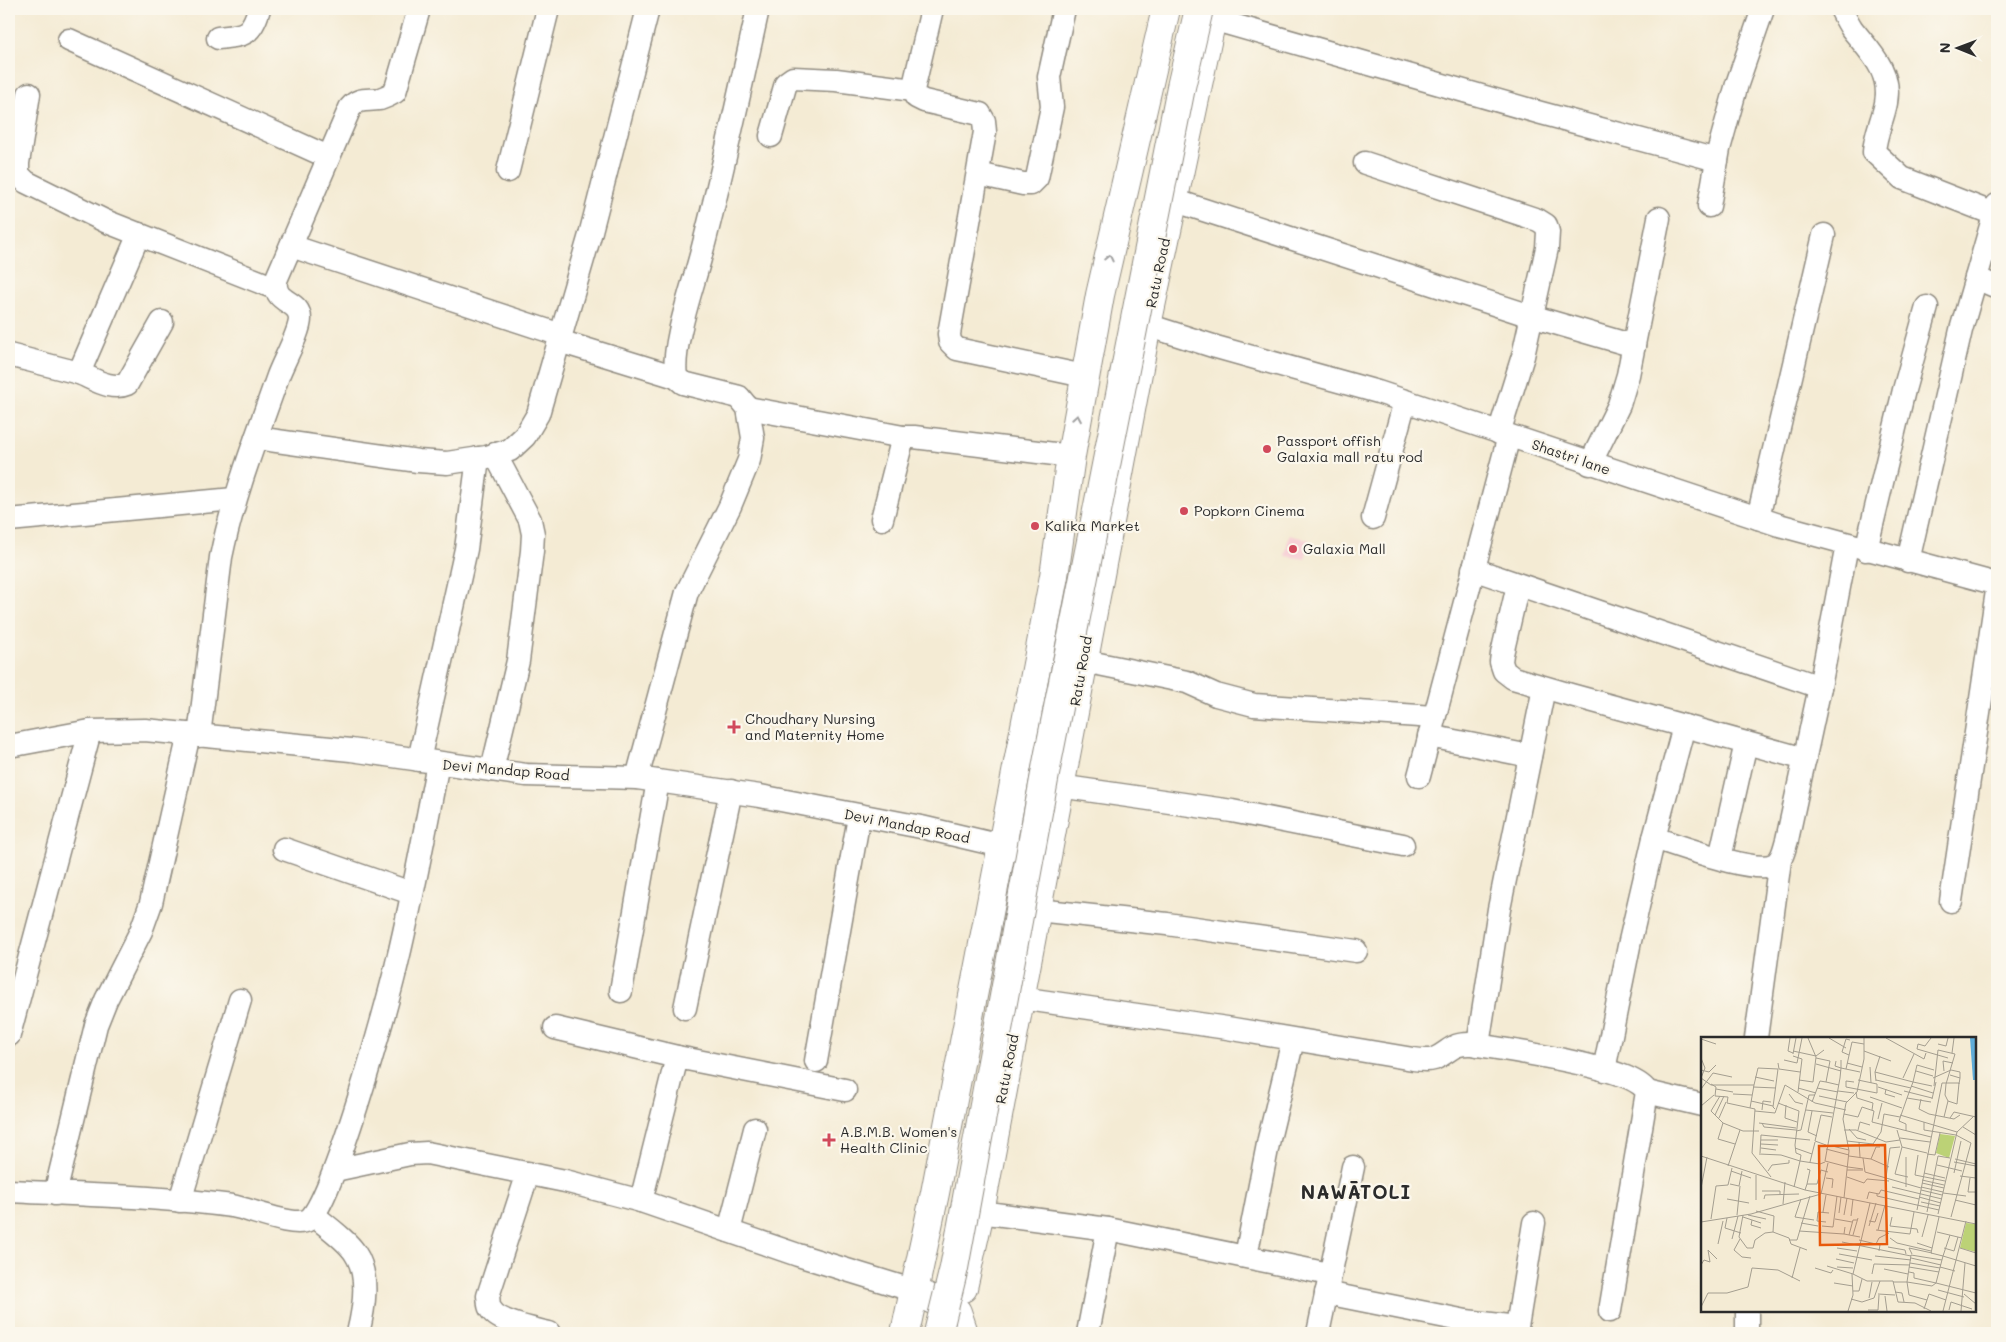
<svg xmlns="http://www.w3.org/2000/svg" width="2006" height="1342" font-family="Mali,sans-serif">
<rect width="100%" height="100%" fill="#fbf7ec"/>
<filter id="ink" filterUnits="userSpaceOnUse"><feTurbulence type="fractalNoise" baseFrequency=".02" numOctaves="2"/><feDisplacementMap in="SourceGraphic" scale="10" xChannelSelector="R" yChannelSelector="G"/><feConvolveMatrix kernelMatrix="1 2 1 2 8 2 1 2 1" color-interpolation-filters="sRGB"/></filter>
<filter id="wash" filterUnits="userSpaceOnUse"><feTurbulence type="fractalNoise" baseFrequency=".0096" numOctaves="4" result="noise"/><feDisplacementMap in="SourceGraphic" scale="20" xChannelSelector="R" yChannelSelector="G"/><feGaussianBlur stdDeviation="1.12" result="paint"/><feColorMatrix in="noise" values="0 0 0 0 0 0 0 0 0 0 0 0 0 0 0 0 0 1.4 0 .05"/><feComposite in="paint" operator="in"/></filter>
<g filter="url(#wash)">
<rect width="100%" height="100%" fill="#f4ebd4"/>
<polygon fill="#f7cfd5" points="1289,535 1310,540 1305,559 1285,556"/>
</g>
<g filter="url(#ink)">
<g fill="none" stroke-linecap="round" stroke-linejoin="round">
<defs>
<g id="street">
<polyline points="932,9 913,90 916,97 924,101 980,114 984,121 985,132 949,334 950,342 957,349 1084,376"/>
<path d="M 1841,9 C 1844,15 1848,23 1852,29 C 1870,52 1892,71 1886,103 C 1883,119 1875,135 1874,152 L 1902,178 L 1994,214"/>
<polyline points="1212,19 1541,113 1717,160"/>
<path d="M 218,38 C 244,35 251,36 259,9"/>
<polyline points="69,40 328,157"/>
<polyline points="29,94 18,163 18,174 26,182 105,221 275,288"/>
<polyline points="771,136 786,83 793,78 836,80 913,90"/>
<polyline points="1365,163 1538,220 1546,225 1548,232 1547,248 1523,356 1499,433"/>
<polyline points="508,171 548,9"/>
<polyline points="978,174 1023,184 1031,184 1037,178 1052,107 1049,77 1064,9"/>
<polyline points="1173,200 1531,316 1634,346"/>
<polyline points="1709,206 1719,149 1737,84 1763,9"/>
<polyline points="291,246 561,335"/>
<polyline points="1976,278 1997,287"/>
<polyline points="1147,325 1216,347 1378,392 1779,525 1997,584"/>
<polyline points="559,341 676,377"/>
<polyline points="9,355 79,373 139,234"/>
<path d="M 79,373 C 94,379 111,391 127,384 L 162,322"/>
<polyline points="748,408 903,437"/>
<polyline points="256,438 418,461 447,463 487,457 510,450 525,436 538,414 590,235 648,9"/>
<polyline points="1590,464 1619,405 1628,375 1659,218"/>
<polyline points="1373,518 1405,401"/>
<polyline points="1758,518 1824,235"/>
<polyline points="882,519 903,437 914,437 1071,456"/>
<polyline points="9,520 234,499"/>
<polyline points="1866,550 1904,390 1927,307"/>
<polyline points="1908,561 1961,330 1997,205"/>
<polyline points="1473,569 1820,687"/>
<polyline points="1518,585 1502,654 1501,662 1504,671 1513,678 1571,695 1805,759"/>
<polyline points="1084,661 1187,682 1216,695 1254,705 1434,717"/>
<path d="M 199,736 L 221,557 C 234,494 257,436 278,376 C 283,362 300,332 300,319 C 300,299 273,305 276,280 L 350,108 C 359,97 367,101 380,99 C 386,97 390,95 395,92 L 419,9"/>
<polyline points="1429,736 1530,756"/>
<polyline points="9,746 90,731 145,730 351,750 526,775 637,778 760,796 921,827 1019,850"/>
<polyline points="419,760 466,549 478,458"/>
<polyline points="492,770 518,661 532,551 533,534 530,520 495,454"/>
<polyline points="1419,776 1509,436"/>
<path d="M 637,778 L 687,592 L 730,506 L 749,460 L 753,438 L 748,408 L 739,397 L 683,383 L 676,377 C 671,345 694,284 702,251 C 723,171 740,90 758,9"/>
<polyline points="1059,786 1232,811 1403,845"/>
<path d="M 1654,838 C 1677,845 1756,875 1775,864 C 1783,859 1784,849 1787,840 L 1820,687 L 1847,545"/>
<polyline points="284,849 411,893"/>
<polyline points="1720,858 1746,743"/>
<polyline points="1951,901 1997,591"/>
<polyline points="1037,910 1167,924 1356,951"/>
<polyline points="621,991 658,781"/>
<path d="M 1020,998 L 1227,1028 L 1413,1059 C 1420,1060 1428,1061 1434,1059 C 1451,1052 1450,1043 1472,1044 C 1504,1050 1634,1066 1647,1092 L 1610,1311"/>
<polyline points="685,1008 731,791"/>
<polyline points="555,1028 677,1057"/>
<polyline points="9,1035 90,731"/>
<polyline points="1756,1038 1780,860"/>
<polyline points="1478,1045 1499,909 1544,688"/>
<polyline points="816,1061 859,817"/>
<polyline points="1604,1070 1630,941 1654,838 1684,726"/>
<polyline points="1647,1092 1702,1105"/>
<polyline points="335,1170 410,1154 427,1153 565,1181 641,1201 798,1255 915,1291"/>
<path d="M 528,1173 L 488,1296 C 489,1300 488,1305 490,1308 C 497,1323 534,1329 549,1333"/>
<path d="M 9,1191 C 83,1195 158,1196 232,1206 C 250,1209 293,1228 308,1220 C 331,1209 389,999 397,963 C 413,897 425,830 438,763"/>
<polyline points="55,1194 96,1025 106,1000 141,931 151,903 189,734"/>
<polyline points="180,1201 240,1000"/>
<polyline points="641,1201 677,1057 845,1090"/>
<polyline points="980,1212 1108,1229 1329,1274"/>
<path d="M 315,1216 C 326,1226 347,1240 355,1253 C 370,1275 364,1309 358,1333"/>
<polyline points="729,1231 755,1129"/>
<polyline points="1246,1256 1269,1139 1293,1040"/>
<polyline points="1326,1293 1466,1321 1517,1327"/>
<polyline points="1088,1333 1108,1229"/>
<polyline points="1318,1333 1353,1167"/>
<polyline points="1516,1333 1534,1223"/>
<polyline points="1747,1333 1747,1311"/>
</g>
<polyline id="secondary" points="915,1291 957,1312 964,1333"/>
<g id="primary">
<polyline points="963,1288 980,1212 1147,325 1214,9"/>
<polyline points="905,1333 935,1193 1054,576 1071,456 1100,295 1166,9"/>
</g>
</defs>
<use href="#street" stroke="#908b80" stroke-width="25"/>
<use href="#secondary" stroke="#908b80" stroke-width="30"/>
<use href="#primary" stroke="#908b80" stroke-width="30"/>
<use href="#street" stroke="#fff" stroke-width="22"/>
<use href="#secondary" stroke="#fff" stroke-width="28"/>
<use href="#primary" stroke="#fff" stroke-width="28"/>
<defs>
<polyline id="primary-bridge" points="938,1333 954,1268 1048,758 1181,87 1199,9"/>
</defs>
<use href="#primary-bridge" stroke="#908b80" stroke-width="30" stroke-linecap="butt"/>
<use href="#primary-bridge" stroke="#fff" stroke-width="28"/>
</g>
<defs><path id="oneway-chevron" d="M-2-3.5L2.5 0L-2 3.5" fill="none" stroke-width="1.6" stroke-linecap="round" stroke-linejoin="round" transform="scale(1.25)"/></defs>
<g stroke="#a0a0a0">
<use href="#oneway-chevron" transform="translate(1109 258) rotate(-77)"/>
<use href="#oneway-chevron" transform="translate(1077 418) rotate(-80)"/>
</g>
</g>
<g fill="#d1495b" stroke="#fbf7ec" stroke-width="2">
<circle cx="1267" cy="449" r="5"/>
<circle cx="1184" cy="511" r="5"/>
<circle cx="1035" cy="526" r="5"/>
<circle cx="1293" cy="549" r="5"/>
<path d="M731.5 719.5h5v5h5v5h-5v5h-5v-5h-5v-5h5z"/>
<path d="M826.5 1132.5h5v5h5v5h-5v5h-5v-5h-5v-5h5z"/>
</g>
<g text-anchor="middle" stroke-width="4.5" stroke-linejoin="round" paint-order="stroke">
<g font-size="14" fill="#2b2b2b" stroke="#fbf7ec">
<text transform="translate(1158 273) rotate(-78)" y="5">Ratu Road</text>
<text transform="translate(1571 457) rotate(19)" y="5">Shastri lane</text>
<text transform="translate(1081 671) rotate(-80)" y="5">Ratu Road</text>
<text transform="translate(506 770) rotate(5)" y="5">Devi Mandap Road</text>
<text transform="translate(907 826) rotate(11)" y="5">Devi Mandap Road</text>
<text transform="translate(1007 1069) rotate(-79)" y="5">Ratu Road</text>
</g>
<g font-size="14" fill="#2b2b2b" stroke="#fbf7ec" text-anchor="start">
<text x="1277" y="446">Passport offish<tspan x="1277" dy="16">Galaxia mall ratu rod</tspan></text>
<text x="1194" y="516">Popkorn Cinema</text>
<text x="1045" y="531">Kalika Market</text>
<text x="1303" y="554">Galaxia Mall</text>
<text x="745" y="724">Choudhary Nursing<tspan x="745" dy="16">and Maternity Home</tspan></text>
<text x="840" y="1137">A.B.M.B. Women's<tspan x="840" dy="16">Health Clinic</tspan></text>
</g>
<g font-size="19" font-weight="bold" letter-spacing="1" fill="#2b2b2b" stroke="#fbf7ec">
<text x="1356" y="1199">NAWĀTOLI</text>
</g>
</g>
<g transform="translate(1701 1037)">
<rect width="275" height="275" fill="#f4ebd4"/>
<path d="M 239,97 L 254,99 L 248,121 L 235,116 ZM 265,186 L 275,187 L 275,215 L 259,211 Z" fill="#bcd276"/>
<path d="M 269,1 L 275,1 L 275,43 L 272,43 Z" fill="#5facd8"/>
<path fill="none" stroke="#a49e90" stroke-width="1" d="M 89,1 L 87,14 L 92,16M 128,1 L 145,11M 185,1 L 223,22 L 225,16M 230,1 L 224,9 L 217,7 L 216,12 L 247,21M 0,2 L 15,7M 237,7 L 245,9 L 247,1M 92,14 L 115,19 L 123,13M 163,14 L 190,24M 251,16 L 253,1M 92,17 L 95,1M 148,18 L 141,15 L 145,2 L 149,3M 92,19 L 101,22 L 97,55M 0,21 L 4,31 L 0,41M 115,21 L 129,24 L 125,45 L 138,48M 83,23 L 96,26 L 101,1M 140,23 L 140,31 L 159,35M 135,24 L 134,29 L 140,31 L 139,41 L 124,124 L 147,130M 77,26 L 78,32 L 99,35M 146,26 L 161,30M 115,27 L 140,34M 169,30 L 170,46M 145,32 L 151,5 L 163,7M 0,33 L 8,35 L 15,28M 250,33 L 259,35 L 259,41M 215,34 L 232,39M 243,34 L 242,24 L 252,26M 174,35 L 212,45 L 216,28 L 233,33M 249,38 L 259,41 L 258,47M 54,40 L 73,44M 0,41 L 10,48 L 53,48 L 57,31 L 77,32 L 72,70 L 74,72M 202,41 L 213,17M 232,41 L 250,33M 98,43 L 112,45 L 115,20 L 107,1M 175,43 L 210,51M 175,44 L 174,35 L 179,19M 153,45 L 145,44 L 145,50 L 176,56 L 176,47 L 157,43M 10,47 L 15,50 L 14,59 L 27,60 L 26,66 L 54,72 L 51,116 L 70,140M 210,49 L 232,56M 233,49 L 237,13 L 254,17 L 245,47M 52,50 L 75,51M 177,50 L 201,58M 97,51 L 115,56M 116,51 L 137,55M 0,52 L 12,36 L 31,40M 15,52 L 32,55M 185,52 L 184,57 L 194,60M 137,54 L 153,56M 203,54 L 231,61M 155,55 L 156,61 L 172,66 L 171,73M 32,57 L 51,58M 88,57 L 94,65 L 102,67M 19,59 L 10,74 L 22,86 L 42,94 L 58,94M 118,59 L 146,65M 169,60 L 201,71M 220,62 L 218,72 L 228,77 L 253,82 L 259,78M 231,62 L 235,45M 50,64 L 72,69M 111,65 L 119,44 L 125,45M 230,65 L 206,61 L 212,45 L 231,49M 77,66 L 98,74 L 94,108 L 95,116 L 100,118 L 99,124M 85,68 L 84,81 L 96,85M 0,69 L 13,58M 49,71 L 53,48M 61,73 L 62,64 L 70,65M 105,73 L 132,76M 54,74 L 74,76 L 84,48 L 114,66 L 145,73M 111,74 L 107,95 L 116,99M 143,77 L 157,80 L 161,70 L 173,74 L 171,85 L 230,100M 14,78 L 23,59M 199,78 L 256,95 L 237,177M 243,80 L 247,64 L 244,58 L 245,47M 18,81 L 25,65M 249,81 L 253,75 L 275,80M 177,82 L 181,66M 223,85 L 223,93 L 255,98 L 270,106 L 250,180M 22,86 L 17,102 L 34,107M 58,86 L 95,91M 61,86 L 63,90 L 95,93M 262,90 L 275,98M 148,92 L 156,101 L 165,103M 143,93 L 155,93 L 185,105 L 199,103M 157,93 L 159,85 L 169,88M 196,93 L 201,110 L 226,116M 95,94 L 100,93 L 108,58 L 114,58M 205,94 L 205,87 L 198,84 L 206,61M 256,95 L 273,79M 199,101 L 229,105M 60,103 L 77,103M 146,104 L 172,107 L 180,95 L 183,77 L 199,80M 158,105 L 159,120M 60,107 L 77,108M 125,108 L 114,104 L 120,78 L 131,80M 131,109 L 148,113M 201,110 L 194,137 L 207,140M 60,111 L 75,113M 94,111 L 111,117M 125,112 L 148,118M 59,116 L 60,98 L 109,103M 58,117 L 80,118 L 99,124M 226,117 L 234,118 L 239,96M 217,118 L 214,138 L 244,144M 0,119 L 104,153 L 275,187M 148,119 L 170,122 L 188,130M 205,120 L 205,150M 162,121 L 164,135 L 220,151M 170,122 L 175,110 L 179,110M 254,122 L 275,127M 109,125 L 114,105M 253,125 L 275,129M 236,128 L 261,134M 27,129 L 39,93M 147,130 L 162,132M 106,132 L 109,133 L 106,147M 146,133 L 162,133M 30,134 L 50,141M 67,134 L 71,128 L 88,126 L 88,123M 223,136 L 244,141M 253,136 L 260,104M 259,139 L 275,141M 146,140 L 163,146 L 166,142 L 188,144M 125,141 L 132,142 L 131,151M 185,141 L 189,111 L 199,110M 269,141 L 267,155 L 275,155M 221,143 L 243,148M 221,146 L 243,151M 29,147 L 38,149 L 41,134M 93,150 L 99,124 L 119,127 L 124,125M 191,150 L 241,162M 220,150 L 242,155M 0,151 L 6,120M 104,153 L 106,147 L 116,147 L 120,133 L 127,135M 220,153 L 241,158M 61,154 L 79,154 L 79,157M 242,156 L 265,159M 176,157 L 176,159 L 238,173M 218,160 L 240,166M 143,161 L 148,114 L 142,82 L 145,66 L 156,55 L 163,22 L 163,1M 26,162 L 48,166M 63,162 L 64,158 L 98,157M 100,162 L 94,180 L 113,183M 166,162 L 168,155 L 178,157 L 180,153 L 218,162M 55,163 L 55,138M 254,163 L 275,168M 220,165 L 239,169M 169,166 L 152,237 L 166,244 L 192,244 L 197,265 L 214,266 L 230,274M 82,167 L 84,145M 216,173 L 241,46 L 258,46 L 256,67 L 247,64M 55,174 L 73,179 L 72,195 L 88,201 L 90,207 L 106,213M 122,175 L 125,158M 226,175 L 237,119 L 249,121M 138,176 L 140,160M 36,178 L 39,149M 42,178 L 38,200 L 46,211 L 52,211 L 54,203 L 64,196 L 72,195M 47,178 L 65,182M 143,178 L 146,161M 150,179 L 152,162M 42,180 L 60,186M 191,180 L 189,189 L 216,192 L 217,196M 238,180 L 230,216 L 242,219 L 249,198M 26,181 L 24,191 L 40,196M 10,182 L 15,149 L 27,148 L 31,131M 134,182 L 151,185M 51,183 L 50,188 L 60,191M 168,184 L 174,185 L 177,176M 0,185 L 50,177 L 120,157 L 127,126M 125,185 L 116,184 L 117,175 L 128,176M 100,186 L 117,189M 121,189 L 132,190 L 136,159M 168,189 L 175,166M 144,190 L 143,197 L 159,200M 175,193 L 209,197 L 213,175M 177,193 L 184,168M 98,194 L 143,197M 236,195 L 261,201M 148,198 L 152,183 L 156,183M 152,198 L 157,181M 221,200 L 227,178M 189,201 L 196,206 L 230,214M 31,202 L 37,179M 39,202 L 33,213 L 41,220 L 50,221M 88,203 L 96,203 L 109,159M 158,203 L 179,208 L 178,214M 141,205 L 210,219M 216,206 L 231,211M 17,207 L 22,184M 175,207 L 178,201 L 188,196M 187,210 L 204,213 L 205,217M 136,211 L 156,214M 243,211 L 253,214 L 257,200M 259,211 L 275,216M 138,217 L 171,223M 211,217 L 208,211 L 231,216M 174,219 L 210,223M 210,221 L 240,228M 135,222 L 153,226M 209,226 L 239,231M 0,228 L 3,223 L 9,225 L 7,213 L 16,222M 126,229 L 152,237M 275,229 L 242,219 L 235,246 L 275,256M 136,230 L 152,231M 208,230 L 238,235M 239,230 L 254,234M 114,231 L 130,236 L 132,233M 183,232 L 207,237M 208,235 L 213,236 L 213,241 L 235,246M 171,237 L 173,227 L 209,228M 91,241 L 99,211M 192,245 L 206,245 L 208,258 L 226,263M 133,246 L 152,249M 235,246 L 231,249 L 206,245 L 210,218 L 241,223M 237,253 L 263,260M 152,254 L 158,254 L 161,242M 194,255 L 201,256 L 203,265M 177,257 L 194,258M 263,257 L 275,267M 184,259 L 186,274M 168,261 L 171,245M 150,262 L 161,265 L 173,261 L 179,244M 0,270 L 7,256 L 26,256 L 47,250 L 51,231 L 77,233 L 99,244M 223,272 L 228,257 L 245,263M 167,273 L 177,273 L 178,258M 248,273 L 250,265 L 271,272M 147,274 L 152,258 L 151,237M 242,274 L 265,184M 260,274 L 264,226"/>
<path fill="#e8590c" fill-opacity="0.15" stroke="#e8590c" stroke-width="2.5" d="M 184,108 L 186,207 L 119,208 L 118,109 Z"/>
<rect width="275" height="275" fill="none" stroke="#2b2b2b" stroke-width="2.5"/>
</g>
<rect width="2006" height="1342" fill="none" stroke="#fbf7ec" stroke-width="30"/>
<g transform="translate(1958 48) rotate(271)" stroke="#fbf7ec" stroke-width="4" paint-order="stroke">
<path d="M0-4L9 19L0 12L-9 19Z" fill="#2b2b2b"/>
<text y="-8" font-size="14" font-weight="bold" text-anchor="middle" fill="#2b2b2b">N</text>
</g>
</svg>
